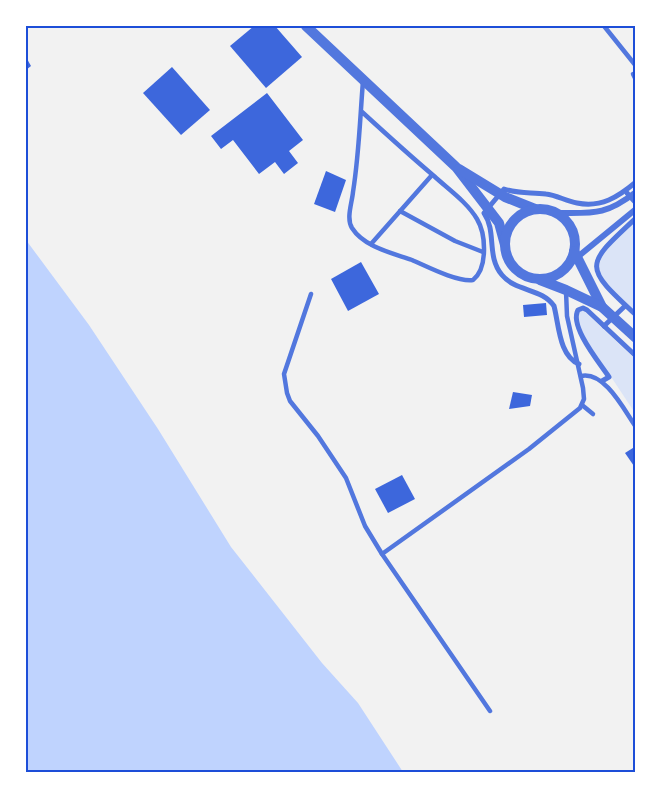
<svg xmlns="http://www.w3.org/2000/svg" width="661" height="798" font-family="Rubik,sans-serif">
<rect width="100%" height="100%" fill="#f2f2f2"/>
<g fill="#dbe4f7">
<path d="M 635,221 L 635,312 L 607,285 L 598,268 C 603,248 621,235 635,221 Z"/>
<polygon points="580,311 584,311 635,359 635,413 586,339 580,327 578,312"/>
</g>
<polygon fill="#bfd3fe" points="26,240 89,325 158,429 231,547 322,663 358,703 403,772 26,772"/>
<g fill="#3d67dc">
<polygon points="254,26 275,26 302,57 266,88 230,46"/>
<polygon points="26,57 31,66 26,70"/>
<polygon points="172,67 210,110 181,135 143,93"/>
<polygon points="267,93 303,140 289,151 298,163 284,174 275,162 259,174 233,140 221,149 211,136"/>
<polygon points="326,171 346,180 335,212 314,204"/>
<polygon points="361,262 379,294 348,311 331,279"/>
<polygon points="546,303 547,315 524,317 523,305"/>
<polygon points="513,392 532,395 530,406 509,409"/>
<polygon points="636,446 636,469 625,453"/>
<polygon points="402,475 415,499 388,513 375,489"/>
</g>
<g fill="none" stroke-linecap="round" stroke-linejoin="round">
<g stroke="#5277de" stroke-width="4.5">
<polyline points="604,26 636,66"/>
<polyline points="633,74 636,80"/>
<path d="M 361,111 C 385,133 409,155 434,176 C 448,189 467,202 477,219 C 486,234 488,268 473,280 C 457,282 428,267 412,260 C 392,253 364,247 352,228 C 346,218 352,203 353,192 C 359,155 360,118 363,81"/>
<polyline points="400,211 455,241 483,252"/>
<polyline points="371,244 432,175"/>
<polyline points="311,294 284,374 287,393 290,401 318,436 346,478 365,526 382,554 490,711"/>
<path d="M 581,376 C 605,371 624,410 636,427"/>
<polyline points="582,405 593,414"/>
<polyline points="382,554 529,449 580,408 584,399 583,388 567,316 566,291"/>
</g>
<g stroke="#5277de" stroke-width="5">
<polyline points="627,193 636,203"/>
<path d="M 636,218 C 584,266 583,266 636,315"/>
<polyline points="604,326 625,306"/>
<path d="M 579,364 C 559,356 559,325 554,306 C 542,288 516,292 502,275 C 486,256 497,232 484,213 L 504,189 C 519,194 531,192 546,194 C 556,195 566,201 577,203 C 601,208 618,197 636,182"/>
<path d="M 602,381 L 609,377 C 599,362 569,326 578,310 L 583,308 L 587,310 L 636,356"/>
</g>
<g stroke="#5277de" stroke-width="6">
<path d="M 556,213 C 593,213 605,216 636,192"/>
<polyline points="569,264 636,209"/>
</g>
<g stroke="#5277de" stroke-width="10">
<polyline points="306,26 456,167 499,223 505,245"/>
<polyline points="459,169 505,197 535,209"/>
<circle cx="540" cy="244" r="35"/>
<polyline points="574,251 602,307"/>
<polyline points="540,280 566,290 602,307 636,338"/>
</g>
</g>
<rect width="661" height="798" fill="none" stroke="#ffffff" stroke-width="54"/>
<rect x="27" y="27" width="607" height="744" fill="none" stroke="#1d4ed8" stroke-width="2"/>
</svg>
